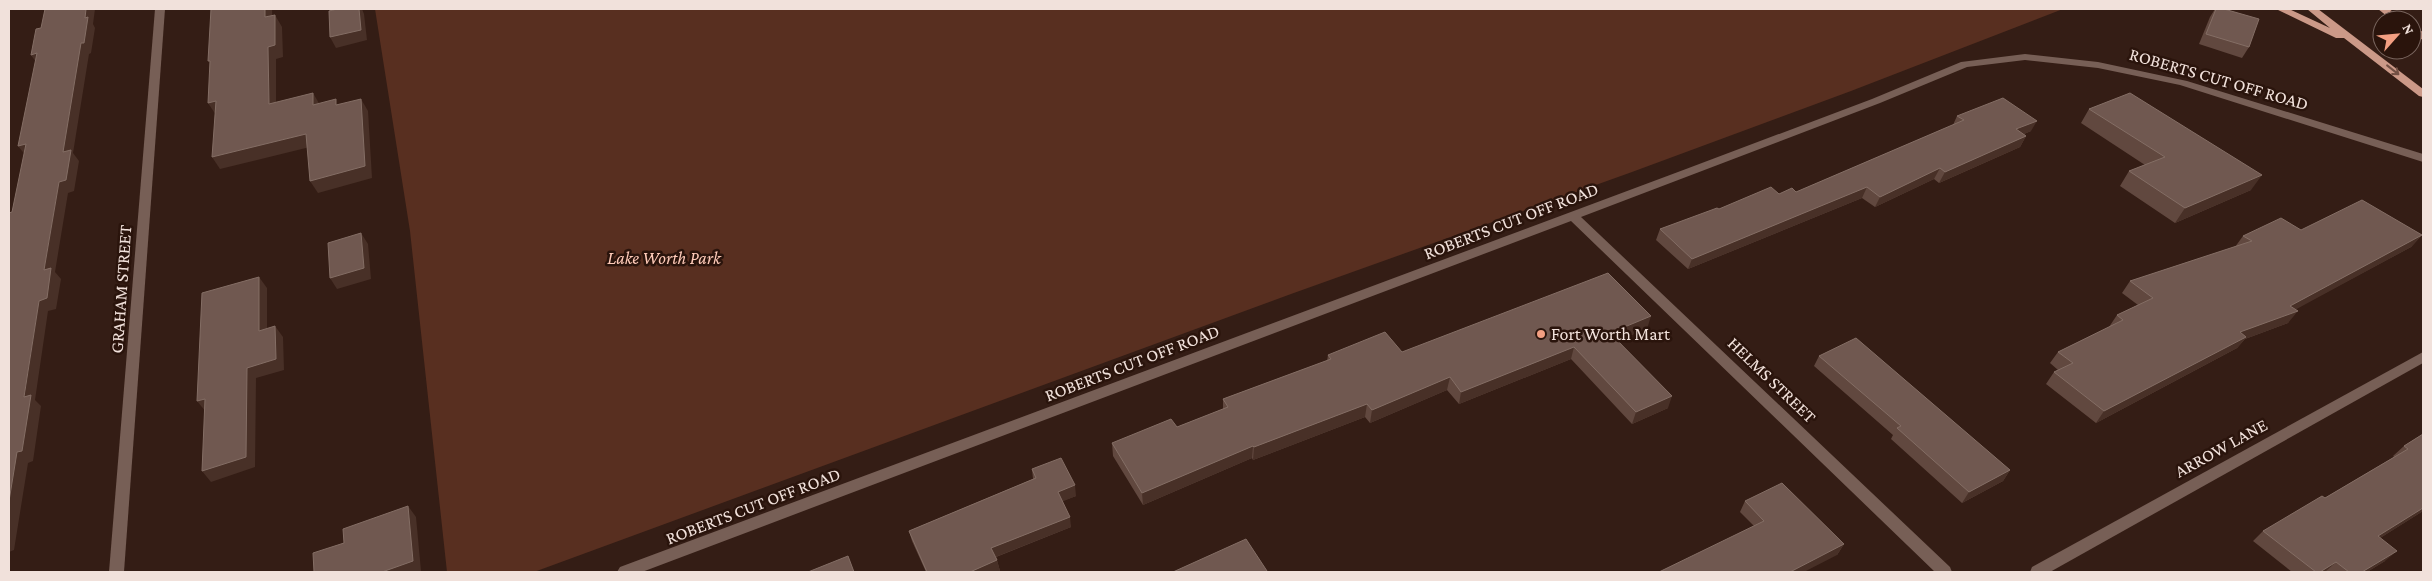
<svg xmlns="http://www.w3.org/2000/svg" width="2432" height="581" font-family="'Crimson Pro',serif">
<rect width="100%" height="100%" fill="#341d15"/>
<polygon fill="#582f20" points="375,9 2063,9 1851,91 1632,172 1291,294 534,572 447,572 410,231"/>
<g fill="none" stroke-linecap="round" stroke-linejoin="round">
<g fill="#775f56" fill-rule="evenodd">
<polygon points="155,9 165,9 124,572 109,572"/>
<polygon points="2025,54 2098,62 2187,81 2423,154 2423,162 2180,85 2098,68 2025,60 1967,67 1880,103 1581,217 1950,567 1952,572 1935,572 1571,221 642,572 617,572 620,567 1686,169 1872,99 1961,62"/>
<polygon points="2423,352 2423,363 2050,572 2030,572 2032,567"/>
</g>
<g fill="#cb9988" fill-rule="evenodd">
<polygon points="2276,9 2289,9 2330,28 2307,9 2318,9 2423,89 2423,97 2419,96 2344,38 2336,38"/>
<polygon points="2378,9 2389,9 2404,20 2392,20"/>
<polygon points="2412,26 2423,32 2423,40 2412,34"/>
</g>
</g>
<g fill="#61483f">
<polygon points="2215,9 2224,9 2249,47 2242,58 2199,44 2210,17"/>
<polygon points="2089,109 2251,190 2175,223 2120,186 2129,171 2145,165 2081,123"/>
<polygon points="1957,116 2031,131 2024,134 2026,136 2020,147 1939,183 1934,179 1875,207 1862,198 1688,269 1656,240 1660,229 1719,209 1779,194 1796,192 1953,125"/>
<polygon points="2301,230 2422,235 2411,247 2295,309 2288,323 2245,339 2237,348 2096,423 2046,384 2054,372 2058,370 2050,363 2058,352 2109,327 2117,315 2138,305 2122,293 2130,281 2235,247 2243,236"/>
<polygon points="1647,329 1618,340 1668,408 1632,424 1571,359 1459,404 1447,390 1370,423 1365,417 1253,460 1252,458 1143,505 1113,456 1112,443 1177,427 1223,409 1223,399 1327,361 1328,355 1402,352"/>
<polygon points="1819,356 2010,470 2003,481 1962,503 1891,439 1893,435 1814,366"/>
<polygon points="2423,434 2423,511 2380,538 2385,561 2367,572 2292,572 2253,541 2263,531 2325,498 2394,457 2393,456 2404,446"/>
<polygon points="1032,469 1076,496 1062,501 1071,527 996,557 1000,571 996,572 926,572 912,541 909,531 1033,479"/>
<polygon points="1745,501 1844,544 1837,555 1754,526 1740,512"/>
</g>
<g fill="#483027">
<polygon points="86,9 95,9 93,24 95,28 91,53 89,54 73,153 79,161 74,191 68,193 55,272 61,279 56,309 48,311 35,400 41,406 33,461 28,463 14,550 9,552 9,501 39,301 59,182 63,152"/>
<polygon points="265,9 272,9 273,29 265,17"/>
<polygon points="359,9 362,9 364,14 367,40 336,48 330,37"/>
<polygon points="275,15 282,27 283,57 276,59 276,116 269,104 268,47"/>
<polygon points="37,53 38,65 31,55"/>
<polygon points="313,93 320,105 313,105"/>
<polygon points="361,99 368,111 372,178 318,193 310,181"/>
<polygon points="216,101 216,115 208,103"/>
<polygon points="2037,121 2031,131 2010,140 2016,129"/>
<polygon points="306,134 314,146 220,169 212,157"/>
<polygon points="2026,136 2020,147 1939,183 1945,172"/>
<polygon points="26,144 27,157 18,146"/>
<polygon points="1940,168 1934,179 1875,207 1880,197"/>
<polygon points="2262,175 2251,190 2175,223 2185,208"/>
<polygon points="1867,187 1862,198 1688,269 1692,259"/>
<polygon points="361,233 368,244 371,279 337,289 330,278"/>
<polygon points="2422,235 2411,247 2280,318 2290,306"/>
<polygon points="259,277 267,288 267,342 259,331"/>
<polygon points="2298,311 2288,323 2245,339 2237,348 2096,423 2104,411 2240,332"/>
<polygon points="1651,316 1647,329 1606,345 1610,333"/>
<polygon points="275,326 283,337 284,370 256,378 255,467 211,482 202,471 247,368"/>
<polygon points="1574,347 1571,359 1459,404 1461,392"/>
<polygon points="1450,377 1447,390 1370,423 1372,410"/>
<polygon points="1672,396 1668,408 1632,424 1636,412"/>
<polygon points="205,399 206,412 197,401"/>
<polygon points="1367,404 1365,417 1253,460 1254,447"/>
<polygon points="1253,446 1252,458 1143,505 1142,493"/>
<polygon points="2010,470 2003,481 1962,503 1969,492"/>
<polygon points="1075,485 1076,496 1059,503 1058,492"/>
<polygon points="408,506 416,517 421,571 418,572 382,572"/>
<polygon points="2423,508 2423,511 2366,547 2378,536"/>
<polygon points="1070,517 1071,527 993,558 991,548"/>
<polygon points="1844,544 1837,555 1804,572 1790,572"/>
<polygon points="2397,551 2385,561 2367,572 2362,572"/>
<polygon points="997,560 1000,571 996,572 970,572"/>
<polygon points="2336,562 2325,572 2320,572"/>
</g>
<g fill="#705850" stroke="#846e65">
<polygon points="45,9 86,9 85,18 88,17 84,43 81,43 63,152 71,150 66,180 59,182 44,270 51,268 47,298 39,301 24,397 31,395 22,451 17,452 9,501 9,213 12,212 26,144 18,146 37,53 31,55 36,29 41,28"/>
<polygon points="211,9 265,9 265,17 275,15 275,45 268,47 269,104 313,93 313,105 336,99 336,105 361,99 365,166 310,181 306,134 212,157 216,101 208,103 210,61 208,61"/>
<polygon points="337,9 359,9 361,30 330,37 329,11"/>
<polygon points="2216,9 2224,9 2259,19 2249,47 2206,34"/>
<polygon points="2130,93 2262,175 2185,208 2129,171 2165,157 2089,109"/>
<polygon points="2003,98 2037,121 2016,129 2026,136 1945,172 1940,168 1880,197 1867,187 1692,259 1660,229 1717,208 1719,209 1771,187 1779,194 1792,188 1796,192 1964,120 1957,116"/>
<polygon points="2362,200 2422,235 2290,306 2298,311 2240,332 2246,337 2104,411 2054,372 2073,363 2058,352 2123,320 2117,315 2153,298 2130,281 2252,241 2243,236 2281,218 2301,230"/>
<polygon points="361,233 364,268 330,278 328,243"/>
<polygon points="1608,273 1651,316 1610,333 1672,396 1636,412 1574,347 1461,392 1450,377 1372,410 1367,404 1254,447 1253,446 1142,493 1112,443 1171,419 1177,427 1228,407 1223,399 1331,359 1328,355 1385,332 1402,352"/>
<polygon points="259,277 259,331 275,326 276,359 247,368 246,457 202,471 205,399 197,401 202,293"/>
<polygon points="1856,338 2010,470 1969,492 1897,428 1901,426 1819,356"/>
<polygon points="2423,434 2423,508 2378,536 2397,551 2362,572 2349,572 2336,562 2320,572 2316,572 2263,531 2322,496 2325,498 2408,449 2404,446"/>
<polygon points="1061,458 1075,485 1058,492 1070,517 991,548 997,560 970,572 927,572 909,531 1036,478 1032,469"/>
<polygon points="1782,483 1844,544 1790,572 1659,572 1764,521 1745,501"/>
<polygon points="408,506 413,561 382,572 314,572 313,553 344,543 343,529"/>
<polygon points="1246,539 1267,571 1264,572 1173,572"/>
<polygon points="848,556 854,572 808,572"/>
</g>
<defs><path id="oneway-shaft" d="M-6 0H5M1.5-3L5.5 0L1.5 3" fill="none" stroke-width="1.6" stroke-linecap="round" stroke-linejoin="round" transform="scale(1.25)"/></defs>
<use stroke="#725044" href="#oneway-shaft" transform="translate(2393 70) rotate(38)"/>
<circle fill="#f39f82" stroke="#2a140c" stroke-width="2" cx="1541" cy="334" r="5"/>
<g text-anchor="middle" stroke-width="5" stroke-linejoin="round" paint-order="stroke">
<g font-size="18" fill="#f1e1db" stroke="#2a140c">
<text transform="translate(2219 79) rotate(16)" y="6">ROBERTS CUT OFF ROAD</text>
<text transform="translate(1511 221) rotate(-21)" y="6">ROBERTS CUT OFF ROAD</text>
<text transform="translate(121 289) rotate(-86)" y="6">GRAHAM STREET</text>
<text transform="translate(1132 363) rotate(-21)" y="6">ROBERTS CUT OFF ROAD</text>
<text transform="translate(1772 380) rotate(44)" y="6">HELMS STREET</text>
<text transform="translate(2221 448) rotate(-29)" y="6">ARROW LANE</text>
<text transform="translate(753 506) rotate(-21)" y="6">ROBERTS CUT OFF ROAD</text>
</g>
<g font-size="18" font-style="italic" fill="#ffcbb9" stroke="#2a140c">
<text x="664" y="264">Lake Worth Park</text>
</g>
<g font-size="18" fill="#f1e1db" stroke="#2a140c" text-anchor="start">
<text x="1551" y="340">Fort Worth Mart</text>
</g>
</g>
<rect width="2432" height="581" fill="none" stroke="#f1e1db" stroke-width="20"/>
<g transform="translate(2397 35) rotate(63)"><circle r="24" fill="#2a140c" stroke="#7a665f"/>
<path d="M0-4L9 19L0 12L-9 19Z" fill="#f39f82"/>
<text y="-8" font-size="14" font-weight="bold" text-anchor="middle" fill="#f1e1db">N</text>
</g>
</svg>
